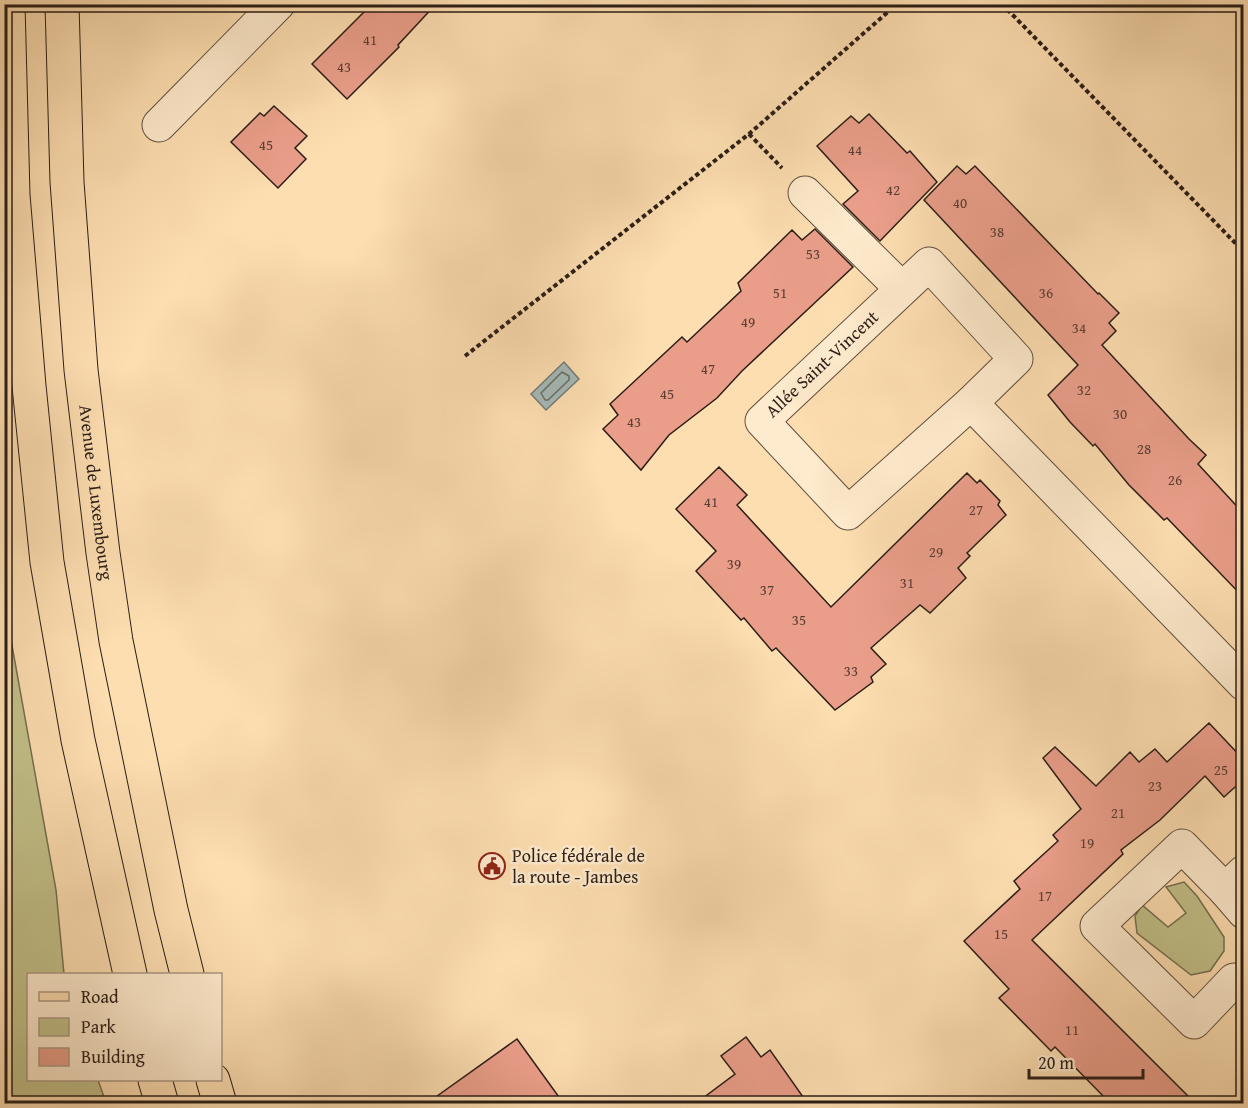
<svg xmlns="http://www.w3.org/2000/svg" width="1248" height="1108" font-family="'Gentium Book Plus',serif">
<rect width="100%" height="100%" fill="#fddeb1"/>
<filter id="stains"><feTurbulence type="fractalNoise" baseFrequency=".00333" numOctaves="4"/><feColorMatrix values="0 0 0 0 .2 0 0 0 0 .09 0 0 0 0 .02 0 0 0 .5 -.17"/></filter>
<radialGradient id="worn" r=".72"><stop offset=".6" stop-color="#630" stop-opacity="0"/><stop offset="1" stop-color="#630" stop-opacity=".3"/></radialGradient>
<g fill="#c2c089" stroke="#766f50" stroke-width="1.5">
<polygon points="4,601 56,890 64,974 28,974 28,1080 98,1080 106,1103 5,1103"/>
<polygon points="1184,882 1197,896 1224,937 1224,951 1210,971 1191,975 1137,933 1135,916 1142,905 1168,927 1186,913 1166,887"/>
</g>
<polygon fill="#a4b9b7" stroke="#747b77" stroke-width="1.5" points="564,362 579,379 546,410 531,394"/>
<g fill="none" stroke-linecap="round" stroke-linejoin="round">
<polygon stroke="#686c67" stroke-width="1.5" points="562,372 569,376 569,380 548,400 545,400 541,393"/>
</g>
<g fill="#ea9e8a" stroke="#2b1e17" stroke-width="1.5">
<polygon points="372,4 436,4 398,45 399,47 347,99 312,64"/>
<polygon points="274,106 307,136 295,148 306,159 278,188 231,142 260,113 264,116"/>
<polygon points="869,114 907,153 910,151 937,182 880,241 843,204 858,191 817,146 851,116 859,123"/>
<polygon points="957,166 966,174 975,166 1098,294 1099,293 1119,313 1109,323 1116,331 1102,345 1189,439 1206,455 1198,464 1244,514 1244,598 1167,518 1164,520 1129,485 1095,444 1093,446 1070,422 1048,395 1078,365 924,200"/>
<polygon points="815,229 853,267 742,371 717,398 669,435 641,470 603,429 618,415 610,404 682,337 687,342 741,291 738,283 792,230 802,240"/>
<polygon points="719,467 747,495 737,505 831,607 967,473 977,483 980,480 1000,501 998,505 1006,515 967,553 970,556 958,568 966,578 930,613 920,605 871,648 886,664 871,677 873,682 835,710 776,648 772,651 744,618 741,620 696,571 716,551 676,509"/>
<polygon points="1209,723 1244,760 1244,779 1224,797 1205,776 1160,820 1121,850 1123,854 1032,940 1196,1104 1111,1104 1055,1047 1051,1051 999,998 1009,989 964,941 1020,889 1014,881 1058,841 1053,835 1081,809 1043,758 1055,747 1096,786 1130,752 1139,762 1155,749 1167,762"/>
<polygon points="746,1037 761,1057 770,1050 808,1104 695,1104 735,1074 721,1056"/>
<polygon points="517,1039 564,1104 426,1104"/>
</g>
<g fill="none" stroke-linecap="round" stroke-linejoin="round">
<defs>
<g id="minor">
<polyline points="159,125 278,4"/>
<polyline points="805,193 902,289"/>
<polygon points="929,264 1016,359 971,403 848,513 762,421"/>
<polyline points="971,403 1244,684"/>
<polyline points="1244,872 1225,890 1244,912"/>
<polyline points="1225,890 1182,846 1097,926 1194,1022 1234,980"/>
</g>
<g id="major">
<polyline points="8,4 13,195 29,386 47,562 78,740 130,974"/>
<path id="s1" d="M 62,4 L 67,182 L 81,370 L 103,553 L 116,641 L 171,910 L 187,974"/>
<polyline points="155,1080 162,1104"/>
<polyline points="213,1080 220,1104"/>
</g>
</defs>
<use href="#minor" stroke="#604e3e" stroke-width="35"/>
<use href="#major" stroke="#2b1e17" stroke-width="35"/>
<g stroke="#2b1e17" stroke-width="4" stroke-dasharray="4.5 3" stroke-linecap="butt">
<polyline points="1002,4 1244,252"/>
<polyline points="749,134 782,168"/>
<polyline points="465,356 749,134 897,4"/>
</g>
<use href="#minor" stroke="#feeacc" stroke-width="33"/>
<use href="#major" stroke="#fddeb1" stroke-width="33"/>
</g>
<defs>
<symbol id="civic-ring" viewBox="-11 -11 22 22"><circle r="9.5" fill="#feeacc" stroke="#8f2418" stroke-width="1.5"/><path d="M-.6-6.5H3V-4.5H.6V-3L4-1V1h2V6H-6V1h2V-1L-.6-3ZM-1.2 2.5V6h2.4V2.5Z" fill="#8f2418"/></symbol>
</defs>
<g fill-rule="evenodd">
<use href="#civic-ring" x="477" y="851" width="30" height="30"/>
</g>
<g text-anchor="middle" stroke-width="5" stroke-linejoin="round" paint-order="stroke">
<g font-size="15" fill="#5b3e34">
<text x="370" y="45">41</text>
<text x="344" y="72">43</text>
<text x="266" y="150">45</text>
<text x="855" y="155">44</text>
<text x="893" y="195">42</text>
<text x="960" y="208">40</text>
<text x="997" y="237">38</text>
<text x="813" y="259">53</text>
<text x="780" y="298">51</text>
<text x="1046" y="298">36</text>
<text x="748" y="327">49</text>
<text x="1079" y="333">34</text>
<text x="708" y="374">47</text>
<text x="1084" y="395">32</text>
<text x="667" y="399">45</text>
<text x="1120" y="419">30</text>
<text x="634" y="427">43</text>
<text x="1144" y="454">28</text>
<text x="1175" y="485">26</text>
<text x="711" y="507">41</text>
<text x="976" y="515">27</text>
<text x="936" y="557">29</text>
<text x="734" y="569">39</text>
<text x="907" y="588">31</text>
<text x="767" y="595">37</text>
<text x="799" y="625">35</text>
<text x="851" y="676">33</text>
<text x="1221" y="775">25</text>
<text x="1155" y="791">23</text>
<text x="1118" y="818">21</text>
<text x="1087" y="848">19</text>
<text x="1045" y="901">17</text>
<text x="1001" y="939">15</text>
<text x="1072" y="1035">11</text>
</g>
<g font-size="18" fill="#2b1e17" stroke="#feeacc">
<text transform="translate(822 364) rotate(-43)" y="6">Allée Saint-Vincent</text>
<text dy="6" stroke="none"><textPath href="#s1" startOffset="490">Avenue de Luxembourg</textPath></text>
</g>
<g font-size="18" fill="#2b1e17" stroke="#feeacc" text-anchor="start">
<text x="512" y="862">Police fédérale de<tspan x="512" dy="21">la route - Jambes</tspan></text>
</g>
</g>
<rect width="1248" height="1108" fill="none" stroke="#fddeb1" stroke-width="24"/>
<rect x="6" y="6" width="1236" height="1096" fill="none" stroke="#2b1e17" stroke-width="3"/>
<rect x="12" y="12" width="1224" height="1084" fill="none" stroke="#2b1e17" stroke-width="1.5"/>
<rect x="27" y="973" width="195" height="108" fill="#feeacc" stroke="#aa9884" stroke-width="1.5"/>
<rect x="39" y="992" width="30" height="9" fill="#fddeb1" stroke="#aa9884" stroke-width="1.5"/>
<text x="81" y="1003" font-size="18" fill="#2b1e17">Road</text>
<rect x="39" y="1018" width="30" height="18" fill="#c2c089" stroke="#aa9884" stroke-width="1.5"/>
<text x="81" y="1033" font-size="18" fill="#2b1e17">Park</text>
<rect x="39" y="1048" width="30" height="18" fill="#ea9e8a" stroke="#aa9884" stroke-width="1.5"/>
<text x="81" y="1063" font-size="18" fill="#2b1e17">Building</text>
<path d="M1029 1069v9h114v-9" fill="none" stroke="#2b1e17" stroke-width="3"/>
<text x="1038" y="1069" font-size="18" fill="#2b1e17" stroke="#feeacc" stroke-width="4.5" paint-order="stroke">20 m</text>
<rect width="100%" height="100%" filter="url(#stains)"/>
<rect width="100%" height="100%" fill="url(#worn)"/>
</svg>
